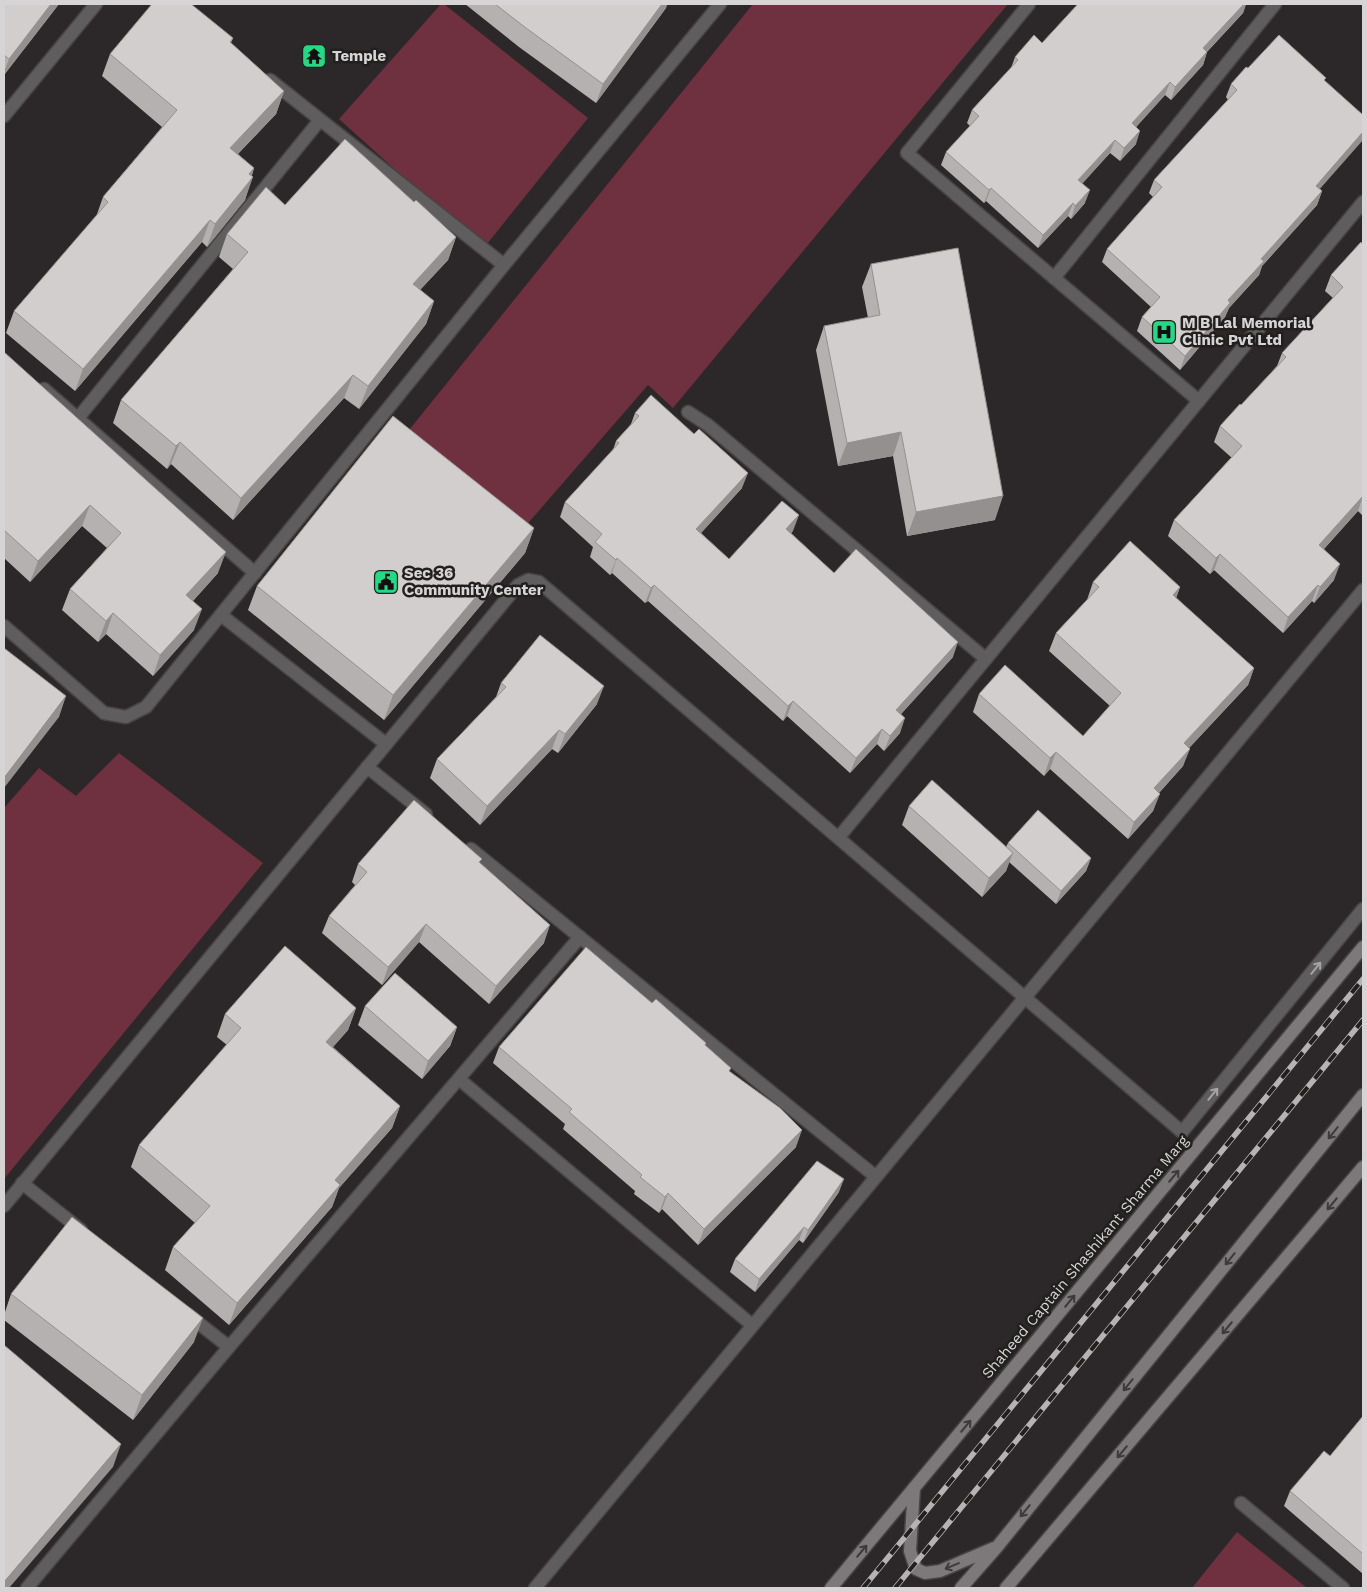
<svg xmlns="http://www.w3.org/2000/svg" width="1367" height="1592" font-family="'Work Sans',sans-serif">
<rect width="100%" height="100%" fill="#2c2829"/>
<g fill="#6f3040">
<polygon points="441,4 444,4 588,118 483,249 339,119"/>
<polygon points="753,4 1008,4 673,408 648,385 523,529 405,435"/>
<polygon points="119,753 263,863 4,1179 4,808 39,768 76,796"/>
<polygon points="1237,1532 1307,1588 1192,1588"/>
</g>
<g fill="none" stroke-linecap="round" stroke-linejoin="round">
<defs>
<g id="street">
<polyline points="1029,4 907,153 1199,401"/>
<polyline points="270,80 504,265"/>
<polyline points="4,116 96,4"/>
<polyline points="1054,278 1275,4"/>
<polyline points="44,389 255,573"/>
<polyline points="688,412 708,425 986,659"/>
<polyline points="78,418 320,120"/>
<polyline points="221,615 386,744"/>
<polyline points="4,626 104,713 126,717 146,707 504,265 720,4"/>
<polyline points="367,767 426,814"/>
<polyline points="839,837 1363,202"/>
<polyline points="471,849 875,1176"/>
<polyline points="459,1079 752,1325"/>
<polyline points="22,1183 81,1230"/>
<polyline points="4,1206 518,585 528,580 539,582 1182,1132 1363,909"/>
<polyline points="187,1314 229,1347"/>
<polyline points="1241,1503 1343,1588"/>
<polyline points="27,1588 229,1347 580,937"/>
<polyline points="535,1588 1363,590"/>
</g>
<g id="secondary">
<polyline points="914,1488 910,1551 916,1569 925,1573 940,1571 994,1548"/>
<polyline points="831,1588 1363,947"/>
<polyline points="961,1588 997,1547 1363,1095"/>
<polyline points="1006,1588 1363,1167"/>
</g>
</defs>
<use href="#street" stroke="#474444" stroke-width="15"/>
<use href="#secondary" stroke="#474444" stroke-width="15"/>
<use href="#street" stroke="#5f5d5d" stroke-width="12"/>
<use href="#secondary" stroke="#7d797a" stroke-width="12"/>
<defs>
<g id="rail">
<polyline points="863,1588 1363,979"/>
<polyline points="895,1588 1363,1020"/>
</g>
</defs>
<use href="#rail" stroke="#b5b3b3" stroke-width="5.5"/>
<use href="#rail" stroke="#221f1f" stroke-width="4" stroke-dasharray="11" stroke-linecap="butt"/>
</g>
<g fill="#b5b1b1">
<polygon points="4,4 59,4 4,75"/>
<polygon points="465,4 667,4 666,8 596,103 519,47"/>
<polygon points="1078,4 1246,4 1243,13 1207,52 1203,65 1171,100 1165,95 1136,127 1136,144 1120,161 1110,153 1082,183 1085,203 1071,219 1068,216 1038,248 986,201 984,203 941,165 946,152 970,126 967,123 972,110 1011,68 1015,57 1042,43"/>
<polygon points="233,38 231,43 284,91 276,114 238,154 254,168 245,200 207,247 202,242 75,391 6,333 14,311 96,217 103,197 162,127 102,76 110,54"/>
<polygon points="1248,68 1325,81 1320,189 1322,191 1317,205 1262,266 1259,275 1229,308 1225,317 1180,370 1137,331 1142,317 1151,307 1102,262 1107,249 1153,197 1149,193 1154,180 1228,100 1226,97 1231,84"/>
<polygon points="414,202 456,237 448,260 420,290 434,301 426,324 359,409 344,398 233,520 171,464 167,469 113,423 121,400 233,269 219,257 227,234 285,205"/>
<polygon points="1363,245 1363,516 1358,511 1324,549 1334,580 1314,603 1312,601 1283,633 1214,570 1210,574 1168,536 1174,520 1232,458 1214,442 1220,426 1241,405 1277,366 1282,353 1333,298 1325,291 1331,275"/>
<polygon points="871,264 995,520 907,536 893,456 838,466 816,350 824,326 868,318 862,287"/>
<polygon points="4,352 218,573 193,601 194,630 153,676 106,634 98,642 62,610 70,589 107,548 82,526 30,582 4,558"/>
<polygon points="635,413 742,488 701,533 729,559 793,531 791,533 834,573 953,657 901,714 900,733 884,751 877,744 850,773 787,716 783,721 648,601 645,603 612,573 610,575 590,557 593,547 560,517 565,502 613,450 616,441 631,424"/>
<polygon points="534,528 525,553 384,720 248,610 257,586"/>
<polygon points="1093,582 1180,587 1176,598 1254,668 1248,685 1189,748 1183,766 1159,793 1153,811 1128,839 1050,769 1044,776 973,712 979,694 1083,736 1110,706 1049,651 1056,633 1087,600"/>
<polygon points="501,683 597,704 558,753 552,749 480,825 430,778 437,759 496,697"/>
<polygon points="909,806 1006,847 1008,843 1091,858 1086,871 1056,904 1009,862 1006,871 982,897 902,825"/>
<polygon points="358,864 481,864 544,943 489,1004 419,942 382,985 322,933 329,916 355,885 352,882"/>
<polygon points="652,1003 706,1043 705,1045 730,1072 796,1147 698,1245 662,1209 659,1213 634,1194 635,1191 563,1129 565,1124 493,1063 499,1047"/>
<polygon points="365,1006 457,1027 450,1046 422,1079 358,1025"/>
<polygon points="356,1008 348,1030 333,1047 400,1106 392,1128 339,1188 332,1207 229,1325 165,1270 173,1247 195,1223 131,1167 139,1145 227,1045 217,1037 225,1014"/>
<polygon points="839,1192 803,1243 799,1240 755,1292 730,1272 735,1259"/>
<polygon points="11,1294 194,1342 133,1420 4,1320 4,1315"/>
<polygon points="1363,1416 1363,1574 1284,1506 1290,1491 1330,1456"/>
</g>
<g fill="#949090">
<polygon points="51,4 59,4 4,75 4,72 9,59"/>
<polygon points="662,4 667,4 666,8 596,103 603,84"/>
<polygon points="1244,4 1246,4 1243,13 1198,61 1203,48"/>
<polygon points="1207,52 1203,65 1171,100 1175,87"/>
<polygon points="1170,82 1165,95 1128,136 1132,123"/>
<polygon points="284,91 276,114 222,170 230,148"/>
<polygon points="1140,131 1136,144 1120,161 1124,148"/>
<polygon points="1363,132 1363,140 1311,199 1316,186"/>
<polygon points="1115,140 1110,153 1074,193 1078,180"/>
<polygon points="254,168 249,182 253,177 245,200 207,247 215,224 249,174"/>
<polygon points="991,188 986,201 984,203 989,190"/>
<polygon points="1090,190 1085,203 1071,219 1075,206"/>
<polygon points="1322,191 1317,205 1262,266 1259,275 1229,308 1225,317 1180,370 1185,356 1228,300 1261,259"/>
<polygon points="1073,203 1068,216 1038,248 1043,235"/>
<polygon points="210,220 202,242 75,391 83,369"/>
<polygon points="456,237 448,260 404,307 413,284"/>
<polygon points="434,301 426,324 359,409 368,386"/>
<polygon points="353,375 344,398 233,520 241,498"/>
<polygon points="901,432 893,456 838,466 847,443"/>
<polygon points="180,442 171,464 167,469 176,446"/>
<polygon points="748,473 742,488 691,544 696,529"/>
<polygon points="1003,496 995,520 907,536 916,512"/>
<polygon points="1363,496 1358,511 1313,561 1319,545"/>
<polygon points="90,505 82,526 30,582 38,561"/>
<polygon points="799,515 793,531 781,545 786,529"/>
<polygon points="534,528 525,553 384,720 393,695"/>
<polygon points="226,552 218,573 179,616 186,595"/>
<polygon points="1220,554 1214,570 1210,574 1216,558"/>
<polygon points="617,558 612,573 610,575 616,560"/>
<polygon points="1340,564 1334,580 1314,603 1320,587"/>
<polygon points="654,585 648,601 645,603 651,588"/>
<polygon points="1318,585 1312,601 1283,633 1288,617"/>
<polygon points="1180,587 1174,604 1173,595"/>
<polygon points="202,609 194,630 153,676 160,655"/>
<polygon points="113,613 106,634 98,642 106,621"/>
<polygon points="958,642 953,657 891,725 896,710"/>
<polygon points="1254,668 1248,685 1177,761 1184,743"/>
<polygon points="604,686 597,704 558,753 565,734"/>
<polygon points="66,696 59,717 4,788 4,778"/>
<polygon points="793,701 787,716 783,721 788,706"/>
<polygon points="905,718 900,733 884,751 890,736"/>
<polygon points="882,729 877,744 850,773 856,758"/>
<polygon points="559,730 552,749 480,825 487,806"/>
<polygon points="1190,749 1183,766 1147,806 1154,788"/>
<polygon points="1056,752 1050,769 1044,776 1050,758"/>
<polygon points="1160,794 1153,811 1128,839 1134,822"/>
<polygon points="1013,853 1006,871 982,897 989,878"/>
<polygon points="1091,858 1086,871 1056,904 1061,891"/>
<polygon points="426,924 419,942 382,985 388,967"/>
<polygon points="550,925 544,943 489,1004 496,986"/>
<polygon points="356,1008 348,1030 318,1064 326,1042"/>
<polygon points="457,1027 450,1046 422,1079 428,1061"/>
<polygon points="400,1106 392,1128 339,1188 332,1207 229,1325 237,1303 335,1180"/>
<polygon points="802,1130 796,1147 698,1245 704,1229"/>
<polygon points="844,1179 839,1192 803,1243 808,1230"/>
<polygon points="668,1193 662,1209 659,1213 665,1197"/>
<polygon points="804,1227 799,1240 755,1292 759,1279"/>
<polygon points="203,1318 194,1342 133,1420 142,1395"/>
<polygon points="121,1444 113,1467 9,1588 4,1588 4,1582"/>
</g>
<g fill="#d3cece" stroke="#949090">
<polygon points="4,4 51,4 9,59 4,55"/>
<polygon points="152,4 191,4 233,38 230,42 284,91 230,148 254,168 249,174 253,177 215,224 210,220 83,369 14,311 108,202 103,197 177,110 110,54"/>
<polygon points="495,4 662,4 603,84 526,28"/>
<polygon points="1078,4 1244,4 1203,48 1207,52 1175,87 1170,82 1132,123 1140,131 1124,148 1115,140 1078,180 1090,190 1075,206 1073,203 1043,235 991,188 989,190 946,152 979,116 972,110 1018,60 1015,57 1034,35 1042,43"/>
<polygon points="1279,35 1326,78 1324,80 1363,115 1363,132 1316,186 1322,191 1261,259 1264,261 1228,300 1230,303 1185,356 1142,317 1160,297 1107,249 1162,187 1154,180 1237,90 1231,84 1246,67 1248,68"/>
<polygon points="345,139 414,202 416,200 456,237 413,284 434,301 368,386 353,375 241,498 180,442 176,446 121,400 248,252 227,234 266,187 285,205"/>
<polygon points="1361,242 1363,245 1363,496 1319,545 1340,564 1320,587 1318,585 1288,617 1220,554 1216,558 1174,520 1242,446 1220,426 1240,404 1241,405 1286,357 1282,353 1343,287 1331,275"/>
<polygon points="958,248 1003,496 916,512 901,432 847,443 824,326 880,315 871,264"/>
<polygon points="4,352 226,552 186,595 202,609 160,655 113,613 106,621 70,589 121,533 90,505 38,561 4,530"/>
<polygon points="651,395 694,434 699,429 748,473 696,529 729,559 782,501 799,515 786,529 834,573 856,549 958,642 896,710 905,718 890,736 882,729 856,758 793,701 788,706 654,585 651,588 617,558 616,560 595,542 602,534 565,502 619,443 616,441 639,416 635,413"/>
<polygon points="393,416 534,528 393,695 257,586"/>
<polygon points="1130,541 1180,587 1173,595 1254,668 1184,743 1190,749 1154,788 1160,794 1134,822 1056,752 1050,758 979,694 1005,665 1083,736 1121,693 1056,633 1099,587 1093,582"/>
<polygon points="540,635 604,686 565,734 559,730 487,806 437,759 506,687 501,683"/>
<polygon points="4,648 66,696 4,778"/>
<polygon points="932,780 1013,853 989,878 909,806"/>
<polygon points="414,800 482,859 479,862 550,925 496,986 426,924 388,967 329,916 367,872 358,864"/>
<polygon points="1038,810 1091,858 1061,891 1008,843"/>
<polygon points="285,946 356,1008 326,1042 400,1106 335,1180 340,1185 237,1303 173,1247 210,1206 139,1145 241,1028 225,1014"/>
<polygon points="586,947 652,1003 656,999 706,1043 705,1045 731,1068 729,1071 780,1108 802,1130 704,1229 668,1193 665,1197 640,1177 642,1175 569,1112 572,1109 499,1047"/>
<polygon points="395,973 457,1027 428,1061 365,1006"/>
<polygon points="817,1161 844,1179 808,1230 804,1227 759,1279 735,1259"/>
<polygon points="72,1217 203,1318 142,1395 11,1294"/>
<polygon points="4,1345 121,1444 4,1582"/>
<polygon points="1363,1416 1363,1554 1290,1491 1324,1451 1330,1456"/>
</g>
<defs><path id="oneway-shaft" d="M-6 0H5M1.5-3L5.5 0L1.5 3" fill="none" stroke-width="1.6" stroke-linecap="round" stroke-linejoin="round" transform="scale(1.25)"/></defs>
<g stroke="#a6a4a4">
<use href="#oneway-shaft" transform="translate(1316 968) rotate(-51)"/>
<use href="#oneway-shaft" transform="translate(1213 1094) rotate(-51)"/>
</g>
<g stroke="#3d3a3a">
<use href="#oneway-shaft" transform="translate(1333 1133) rotate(129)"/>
<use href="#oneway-shaft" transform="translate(1174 1176) rotate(-50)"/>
<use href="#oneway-shaft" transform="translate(1332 1204) rotate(130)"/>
<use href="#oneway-shaft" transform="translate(1230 1259) rotate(129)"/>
<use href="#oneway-shaft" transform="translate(1070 1301) rotate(-50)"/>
<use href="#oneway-shaft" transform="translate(1227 1328) rotate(130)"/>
<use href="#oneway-shaft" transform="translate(1128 1385) rotate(129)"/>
<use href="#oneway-shaft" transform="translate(966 1426) rotate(-50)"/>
<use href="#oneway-shaft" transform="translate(1122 1452) rotate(130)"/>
<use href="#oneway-shaft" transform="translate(1025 1511) rotate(129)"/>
<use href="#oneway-shaft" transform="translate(862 1551) rotate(-50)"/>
<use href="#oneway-shaft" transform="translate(952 1566) rotate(157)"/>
</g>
<defs>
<symbol id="temple-square" viewBox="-11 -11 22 22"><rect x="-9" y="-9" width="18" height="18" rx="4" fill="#25d886" stroke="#221f1f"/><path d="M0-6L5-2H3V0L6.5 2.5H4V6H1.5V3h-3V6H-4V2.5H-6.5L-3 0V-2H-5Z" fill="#111"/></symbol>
<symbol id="hospital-square" viewBox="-11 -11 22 22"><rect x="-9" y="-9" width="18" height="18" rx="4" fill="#25d886" stroke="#221f1f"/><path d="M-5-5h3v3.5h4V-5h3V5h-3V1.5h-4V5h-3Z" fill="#111"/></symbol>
<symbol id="civic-square" viewBox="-11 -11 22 22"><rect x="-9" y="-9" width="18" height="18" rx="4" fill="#25d886" stroke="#221f1f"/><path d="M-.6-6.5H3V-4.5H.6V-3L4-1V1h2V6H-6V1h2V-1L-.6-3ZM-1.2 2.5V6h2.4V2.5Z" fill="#111"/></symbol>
</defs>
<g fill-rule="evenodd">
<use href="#temple-square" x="300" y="42" width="28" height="28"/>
<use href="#hospital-square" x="1150" y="318" width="28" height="28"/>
<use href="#civic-square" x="372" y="568" width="28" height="28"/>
</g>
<g text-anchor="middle" stroke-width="5" stroke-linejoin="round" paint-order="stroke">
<g font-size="15" font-weight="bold" fill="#d6d4d4" stroke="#221f1f" text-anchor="start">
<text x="332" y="61">Temple</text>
<text x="1182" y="328">M B Lal Memorial<tspan x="1182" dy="17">Clinic Pvt Ltd</tspan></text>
<text x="404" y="578">Sec 36<tspan x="404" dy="17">Community Center</tspan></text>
</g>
<g font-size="15" fill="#d6d4d4" stroke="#221f1f">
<text transform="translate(1085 1257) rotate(-50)" y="5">Shaheed Captain Shashikant Sharma Marg</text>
</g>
</g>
<rect width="1367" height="1592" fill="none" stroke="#d6d4d4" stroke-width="10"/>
</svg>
